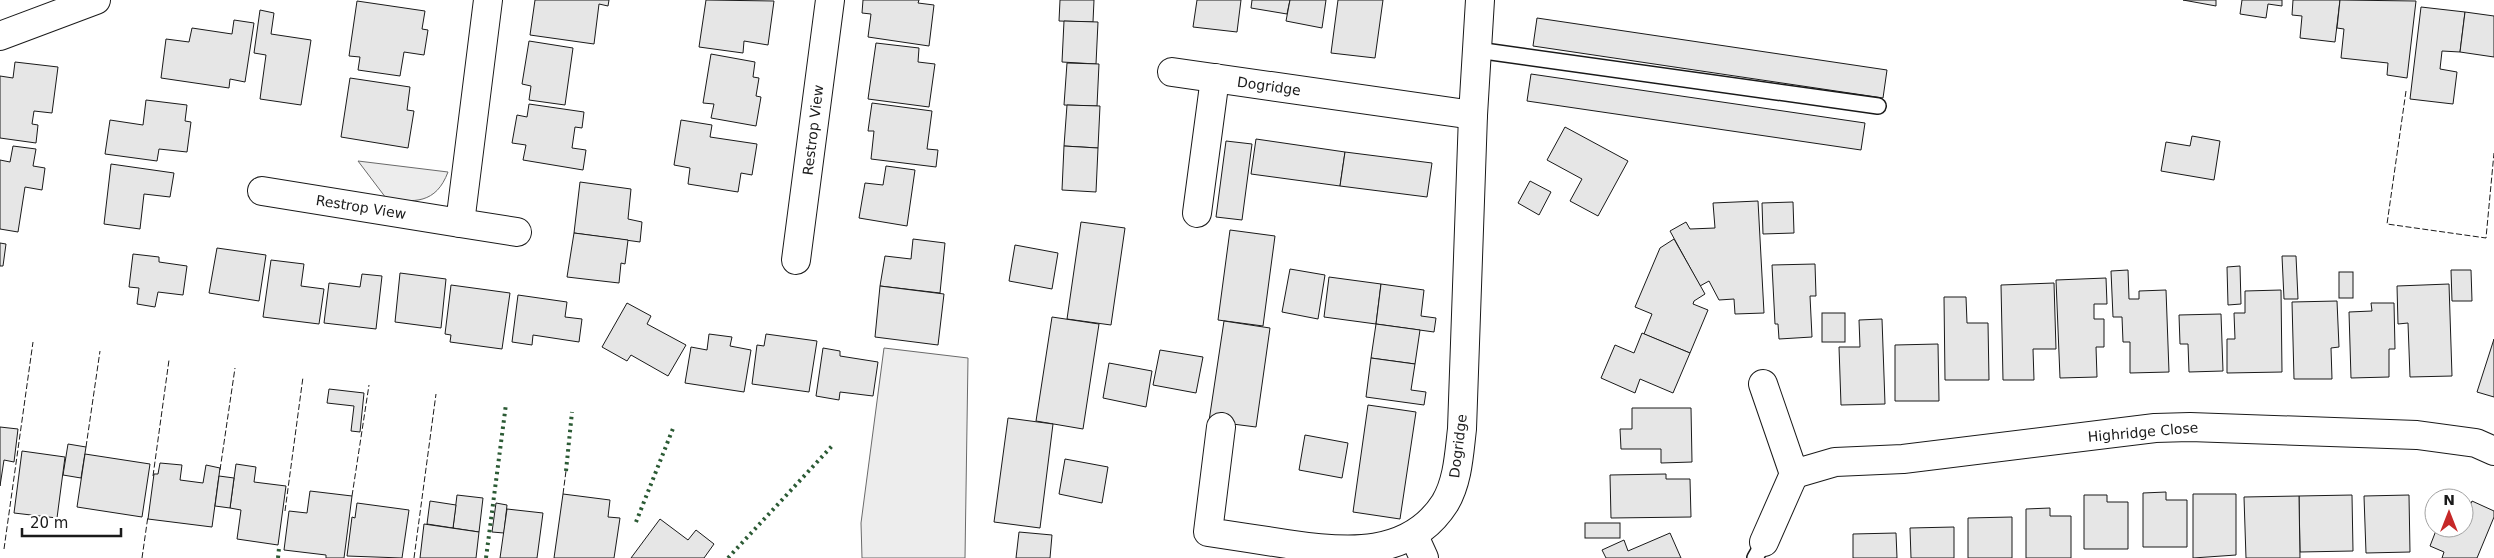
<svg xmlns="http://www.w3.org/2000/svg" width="2494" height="558" font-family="'DejaVu Sans',sans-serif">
<rect width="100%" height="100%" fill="#fff"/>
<g fill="#ededed" stroke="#6a6a6a">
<path d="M 358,161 L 448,172 C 436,204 414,203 386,198 Z"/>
<polygon points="884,348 968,358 965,558 862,558 861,523"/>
</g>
<g fill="#e6e6e6" stroke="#1a1a1a">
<polygon points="535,0 609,0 608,6 599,4 594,44 530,35"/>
<polygon points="706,0 774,1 768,45 744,41 743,53 699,47"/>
<polygon points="863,0 919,0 918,3 934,5 929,46 868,37 871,14 862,13"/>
<polygon points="1060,0 1094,0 1093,22 1059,21"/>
<polygon points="1197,0 1241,0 1237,32 1193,27"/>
<polygon points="1252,0 1290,0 1287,14 1251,8"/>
<polygon points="1290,0 1326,0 1322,28 1286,21"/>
<polygon points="1338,0 1383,0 1375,58 1331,53"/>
<polygon points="2183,0 2216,0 2216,6"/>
<polygon points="2242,0 2282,0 2282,6 2268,4 2266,18 2240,14"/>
<polygon points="2293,0 2340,0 2335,42 2300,38 2302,16 2292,15"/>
<polygon points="2340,0 2416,1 2407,78 2387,75 2388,63 2341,58 2344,29 2337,28"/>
<polygon points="357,1 425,11 422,29 428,30 424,55 404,52 400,76 358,70 360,57 349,56"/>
<polygon points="2421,7 2465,12 2460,52 2442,51 2440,69 2457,72 2453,104 2410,99"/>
<polygon points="260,10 274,13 271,34 311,40 301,105 260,99 266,55 254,53"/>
<polygon points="2465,12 2494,16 2494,57 2460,52"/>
<polygon points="1537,18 1887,70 1883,98 1533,46"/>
<polygon points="234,20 254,23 245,82 230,79 229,88 161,78 166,39 189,42 192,28 232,34"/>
<polygon points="1064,21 1098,22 1096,64 1062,62"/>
<polygon points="529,41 573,48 565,105 529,100 531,86 522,84"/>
<polygon points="876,43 919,48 918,62 935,64 929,107 868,99"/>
<polygon points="711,54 755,62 753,77 759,78 756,96 761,97 756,126 711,118 714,104 703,103"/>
<polygon points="15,62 58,67 52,113 34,111 32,124 38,125 36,143 0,138 0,76 13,78"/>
<polygon points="1067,63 1099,64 1097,106 1064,105"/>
<polygon points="1531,74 1865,123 1861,150 1527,101"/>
<polygon points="350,78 410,87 407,110 414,111 408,148 341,137"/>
<polygon points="146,100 187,105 185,121 191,122 187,152 159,149 157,161 105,154 110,120 143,125"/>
<polygon points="872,103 932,111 927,149 938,150 936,167 871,159 874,131 868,131"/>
<polygon points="529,104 584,112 582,128 575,127 572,148 586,150 583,170 523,160 526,145 512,143 517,115 527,117"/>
<polygon points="1067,105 1100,106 1098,148 1064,146"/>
<polygon points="681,120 712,125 710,137 757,144 752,175 741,173 738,192 688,184 690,168 674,165"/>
<polygon points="1565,127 1628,161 1598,216 1570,201 1582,179 1547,160"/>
<polygon points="2192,136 2220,141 2214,180 2161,171 2166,142 2190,146"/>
<polygon points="1256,139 1345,152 1340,186 1251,174"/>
<polygon points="1226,141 1252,144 1242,220 1216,217"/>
<polygon points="13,146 36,149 33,166 45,168 42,190 25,187 18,232 0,229 0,160 10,162"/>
<polygon points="1064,146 1098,148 1096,192 1062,190"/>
<polygon points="1345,152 1432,163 1427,197 1340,186"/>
<polygon points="111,164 174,173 170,197 144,194 140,229 104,224"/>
<polygon points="886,166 915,170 907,226 859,218 865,183 883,185"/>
<polygon points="1530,181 1551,192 1539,215 1518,203"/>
<polygon points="580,182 631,189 628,219 642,222 640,242 574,233"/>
<polygon points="1758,201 1764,313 1735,314 1734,299 1719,300 1709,281 1700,286 1670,231 1686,222 1690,229 1715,228 1713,203"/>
<polygon points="1793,202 1794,233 1763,234 1762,203"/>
<polygon points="1081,222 1125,228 1111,325 1067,319"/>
<polygon points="1230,230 1275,236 1263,326 1218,320"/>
<polygon points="574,233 628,240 625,264 621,263 619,283 567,277"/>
<polygon points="913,239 945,243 940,293 880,286 885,256 911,259"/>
<polygon points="1674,239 1705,294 1694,301 1693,304 1708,310 1690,353 1644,334 1652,314 1635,307 1660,248"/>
<polygon points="0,243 6,244 3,266 0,266"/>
<polygon points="1015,245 1058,253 1052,289 1009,281"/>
<polygon points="217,248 266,255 259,301 209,293"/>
<polygon points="133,254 159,257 159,262 187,266 183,295 158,292 155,307 137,304 139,288 129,287"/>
<polygon points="2282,256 2296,256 2298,299 2284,299"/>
<polygon points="271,260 304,264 301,286 324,289 319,324 263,317"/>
<polygon points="1815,264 1816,296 1810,296 1812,337 1779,339 1778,324 1775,324 1772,265"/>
<polygon points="2240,266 2241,304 2228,305 2227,267"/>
<polygon points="1290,269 1325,275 1318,319 1282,312"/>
<polygon points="2128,270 2129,299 2139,299 2139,291 2166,290 2169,372 2130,373 2130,342 2123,342 2122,317 2113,317 2111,271"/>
<polygon points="2451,270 2471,270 2472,301 2452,301"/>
<rect x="2339" y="272" width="14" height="26"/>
<polygon points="400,273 446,279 441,328 395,322"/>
<polygon points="362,274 382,276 376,329 324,323 329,283 360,287"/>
<polygon points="1329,277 1381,284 1376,324 1324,317"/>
<polygon points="2106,278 2107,304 2094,304 2094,319 2104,319 2104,347 2096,347 2097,377 2060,378 2056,280"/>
<polygon points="2054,283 2056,349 2033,349 2034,380 2003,380 2001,285"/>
<polygon points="1381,284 1424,290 1421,316 1436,318 1434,332 1376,324"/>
<polygon points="2449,284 2452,376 2410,377 2408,323 2398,324 2397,286"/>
<polygon points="451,285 510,293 502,349 450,342 451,335 445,334"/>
<polygon points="880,286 944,294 938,345 875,337"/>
<polygon points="2281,290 2282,372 2227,373 2227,339 2235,339 2234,313 2245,313 2245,291"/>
<polygon points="518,295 567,302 565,317 582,319 579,342 533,335 532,345 512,342"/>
<polygon points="1944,297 1966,297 1967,323 1988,323 1989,380 1945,380"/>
<polygon points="2337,301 2339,347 2331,348 2332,379 2294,379 2292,302"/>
<polygon points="627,303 651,316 647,324 686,345 668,376 631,355 627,361 602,347"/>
<polygon points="2371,303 2394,303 2395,349 2389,349 2389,377 2351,378 2349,312 2372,311"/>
<rect x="1822" y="313" width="23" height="29"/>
<polygon points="2221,314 2223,371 2189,372 2188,344 2180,344 2179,315"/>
<polygon points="1052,317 1099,324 1083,429 1036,421"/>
<polygon points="1882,319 1885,404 1841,405 1839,347 1860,347 1859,320"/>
<polygon points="1224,321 1270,328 1256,427 1209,421"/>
<polygon points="1376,324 1420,330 1415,364 1371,358"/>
<polygon points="1642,333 1690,353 1673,393 1640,379 1635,393 1601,378 1615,345 1634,353"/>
<polygon points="709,334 732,337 730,346 751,350 744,392 685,383 691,347 707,350"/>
<polygon points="766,334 817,341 809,392 752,384 757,345 764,346"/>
<polygon points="2494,339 2494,397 2477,392"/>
<polygon points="1938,344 1939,401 1895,401 1895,345"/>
<polygon points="823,348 840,351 840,356 878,362 873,396 840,392 839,400 816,396"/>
<polygon points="1160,350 1203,357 1196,393 1153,385"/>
<polygon points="1371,358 1415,364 1411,390 1426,392 1424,405 1366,397"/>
<polygon points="1109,363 1152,371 1146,407 1103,398"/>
<polygon points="329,389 364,393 360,432 351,431 354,406 327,403"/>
<polygon points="1368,405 1416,412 1400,519 1353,512"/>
<polygon points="1632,408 1691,408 1692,462 1661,463 1661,449 1621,449 1620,429 1632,429"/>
<polygon points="1008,418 1053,424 1040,528 994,522"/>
<polygon points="0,427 18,429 14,462 4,460 0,486"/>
<polygon points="1305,435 1348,443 1342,478 1299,470"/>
<polygon points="68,444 86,447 81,478 63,475"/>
<polygon points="22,451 65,457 57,518 14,513"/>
<polygon points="85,454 150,464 142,517 77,507"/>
<polygon points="1065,459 1108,467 1102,503 1059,494"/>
<polygon points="160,463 182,465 180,480 203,483 206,465 220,468 212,527 148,519 154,474 158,474"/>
<polygon points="236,464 256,467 254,482 286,486 278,545 237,539 241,510 230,508"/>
<polygon points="1666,474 1666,479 1690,479 1691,517 1611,518 1610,475"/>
<polygon points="219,476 234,478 230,508 215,506"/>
<polygon points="310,491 352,496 344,558 326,558 326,555 284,550 289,511 307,513"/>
<polygon points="2166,492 2166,500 2187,500 2187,547 2143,547 2143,493"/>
<polygon points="563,494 610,500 608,517 620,518 614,558 554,558"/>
<polygon points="2193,494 2236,494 2236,555 2193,558"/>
<polygon points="457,495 483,498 479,532 453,528"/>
<polygon points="2084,495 2107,495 2107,502 2128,502 2128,549 2084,549"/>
<polygon points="2352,495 2353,551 2300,552 2299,496"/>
<polygon points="2409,495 2410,552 2366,553 2364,496"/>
<polygon points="2299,496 2300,558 2246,558 2244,497"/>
<polygon points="430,501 456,505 453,528 427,524"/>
<polygon points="2472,501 2494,511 2494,517 2477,558 2442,558 2444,552 2430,546 2437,528 2464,528 2464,513 2466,514"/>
<polygon points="357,503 409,510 402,558 347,556 352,517 355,518"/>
<polygon points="496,503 507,505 504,533 492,532"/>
<polygon points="2050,508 2050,516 2071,516 2071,558 2026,558 2026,509"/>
<polygon points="507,509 543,513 537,558 500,558"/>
<polygon points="2012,517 2012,558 1968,558 1968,518"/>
<polygon points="660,519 688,540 696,530 714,544 704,558 631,558"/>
<rect x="1585" y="523" width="35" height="15"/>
<polygon points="424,524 479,532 476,558 420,558"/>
<polygon points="1954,527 1954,558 1911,558 1910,528"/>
<polygon points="1019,532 1052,535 1050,558 1016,558"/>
<polygon points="1670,533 1681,558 1606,558 1602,550 1624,540 1628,551"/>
<polygon points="1896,533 1897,558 1853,558 1853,534"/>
</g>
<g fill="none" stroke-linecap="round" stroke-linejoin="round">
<defs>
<g id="service">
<polyline points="1477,50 1878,106"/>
<polyline points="1755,558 1764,542"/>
</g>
<g id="minor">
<polyline points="0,36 96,0"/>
<polyline points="1172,72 1473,115"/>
<polyline points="262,191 460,223 488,0"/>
<polyline points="1197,213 1215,78"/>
<polyline points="460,223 517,232"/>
<polyline points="796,260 830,0"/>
<polyline points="1763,384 1794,474 1835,462 1903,459 2155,428 2190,427 2417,435 2476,443 2494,451"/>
<path d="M 1221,427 L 1208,532 C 1234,536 1261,540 1287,544 C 1346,553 1410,558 1445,503 C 1458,481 1459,454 1462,429 L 1473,115 L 1480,0"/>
<polyline points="1414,536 1424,558"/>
<polyline points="1764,542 1794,474"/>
</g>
</defs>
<use href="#service" stroke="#1a1a1a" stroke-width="18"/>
<use href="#minor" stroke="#1a1a1a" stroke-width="30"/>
<use href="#service" stroke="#fff" stroke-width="15"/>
<use href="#minor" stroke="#fff" stroke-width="28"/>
<g stroke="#2b5a34" stroke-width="4" stroke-dasharray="2.5 4" stroke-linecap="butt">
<polyline points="566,471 572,412"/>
<polyline points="636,522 674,426"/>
<polyline points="278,558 279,548"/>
<polyline points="486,558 506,404"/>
<polyline points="728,558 832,446"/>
</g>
<g stroke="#1a1a1a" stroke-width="1" stroke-dasharray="6 2.5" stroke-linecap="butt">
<polyline points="2406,91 2387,224 2486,238 2494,153"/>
<polyline points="86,447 100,351"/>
<polyline points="220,470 235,368"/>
<polyline points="153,476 169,360"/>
<polyline points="563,494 566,471"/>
<polyline points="352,496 369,385"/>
<polyline points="285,511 303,377"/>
<polyline points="4,549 33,342"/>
<polyline points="142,558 148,516"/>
<polyline points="414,558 436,394"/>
</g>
</g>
<g text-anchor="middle" stroke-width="4" stroke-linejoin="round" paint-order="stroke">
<g font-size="14" fill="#1a1a1a" stroke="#fff">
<text transform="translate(1269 86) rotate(8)" y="5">Dogridge</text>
<text transform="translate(813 130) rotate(-83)" y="5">Restrop View</text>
<text transform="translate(361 207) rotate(9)" y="5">Restrop View</text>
<text transform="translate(2143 432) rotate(-5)" y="5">Highridge Close</text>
<text transform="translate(1458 446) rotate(-83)" y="5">Dogridge</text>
</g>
</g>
<g transform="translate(2449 513)"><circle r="24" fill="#ffffff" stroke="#a3a3a3"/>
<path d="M0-4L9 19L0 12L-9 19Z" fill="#c62828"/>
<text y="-8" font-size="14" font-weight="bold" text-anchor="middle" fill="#1a1a1a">N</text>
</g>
<path d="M22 528v8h99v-8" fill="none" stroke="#1a1a1a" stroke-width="2.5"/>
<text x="30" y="528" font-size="15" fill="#1a1a1a" stroke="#ffffff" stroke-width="4" paint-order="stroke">20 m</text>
</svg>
